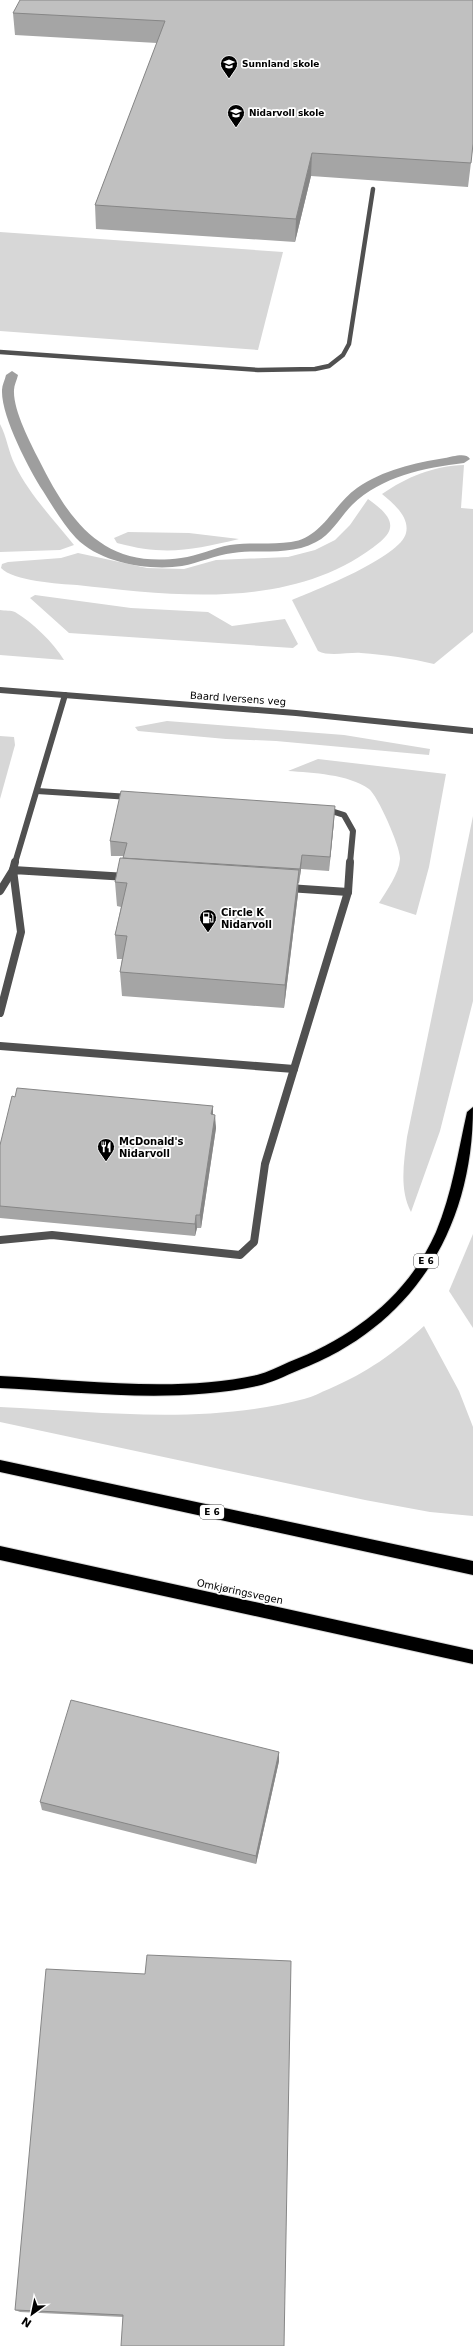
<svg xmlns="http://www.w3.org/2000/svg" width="473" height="2346" font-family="'DejaVu Sans',sans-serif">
<rect width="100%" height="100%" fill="#fff"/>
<g fill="#d7d7d7">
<polygon points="0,232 283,252 258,350 0,331"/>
<path d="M 0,424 C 7,437 8,451 15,465 C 29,494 54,520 74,545 L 60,550 L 0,552 Z"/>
<path d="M 464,465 L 461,508 L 473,509 L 473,632 L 434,664 C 410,658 386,655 361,653 C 349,652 329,657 318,651 L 292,600 C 314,591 401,557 406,533 C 410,517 393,503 382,494 C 407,477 433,466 464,465 Z"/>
<path d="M 368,499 C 386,512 401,525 380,542 C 296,611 176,596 77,585 C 59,584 13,581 1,568 L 2,564 L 8,562 L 61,558 L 78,553 L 147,568 L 184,569 L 216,560 L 288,557 L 315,550 L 335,540 L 350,525 Z"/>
<path d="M 128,532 L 189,533 L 239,539 C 192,550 165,556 117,543 L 114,538 Z"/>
<polygon points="35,595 131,608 208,612 232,626 285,619 298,644 293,648 69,633 30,598"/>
<path d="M 0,610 C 5,611 11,610 15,612 C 33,623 53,642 64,660 L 0,655 Z"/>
<polygon points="167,721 344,735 430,749 429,755 276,741 226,739 138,731 135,727"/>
<polygon points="0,736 14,737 15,745 0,799"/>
<path d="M 318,759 L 446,774 L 429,867 L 416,915 L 379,903 C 387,890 399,874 400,859 C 401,848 378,796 369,789 C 348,774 313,773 288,771 Z"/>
<path d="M 473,816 L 473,1001 L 440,1131 L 411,1212 C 399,1189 404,1162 407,1137 Z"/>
<polygon points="473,1234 473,1328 449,1291"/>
<path d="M 424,1326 L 459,1391 L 473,1427 L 473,1516 L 430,1512 L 365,1500 L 0,1422 L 0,1407 C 100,1412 206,1425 304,1399 C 313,1397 321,1392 329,1389 C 368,1372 393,1354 424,1326 Z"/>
</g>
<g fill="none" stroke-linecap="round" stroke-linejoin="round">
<path fill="#9e9e9e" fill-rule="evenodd" d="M 12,371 L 18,375 C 17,380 14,385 14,390 C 13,410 30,442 39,460 C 70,522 103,569 181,558 C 198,556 213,548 230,545 C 250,542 271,545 291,542 C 322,538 333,505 357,488 C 383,470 414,463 445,458 C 452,457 466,452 470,459 L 464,463 C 424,468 382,476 352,505 C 340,517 332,534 316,542 C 290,556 261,549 233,553 C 215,555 199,563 182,566 C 149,571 100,563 76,538 C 63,524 53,507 43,491 C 29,469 1,416 2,390 C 2,385 5,380 6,375 Z"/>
<defs>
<g id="highway">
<path d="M 473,1107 C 473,1229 413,1326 299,1370 C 285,1376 271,1383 257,1386 C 173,1404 84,1392 0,1388 L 0,1376 C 81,1380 178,1393 257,1375 C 268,1372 278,1367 289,1362 C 352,1338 408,1296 436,1232 C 452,1194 458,1152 467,1112 Z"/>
<polygon points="0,1460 473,1561 473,1575 0,1472"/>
<polygon points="0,1546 473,1650 473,1664 0,1560"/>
</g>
</defs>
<use href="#highway" stroke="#dbdbdb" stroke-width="2"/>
<polyline stroke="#505050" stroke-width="4.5" points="0,352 258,370 315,369 329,366 343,355 349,344 373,189"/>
<g stroke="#505050" stroke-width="6">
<polyline points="37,791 130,797"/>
<polyline points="325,809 344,815 353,831 350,863"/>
<polyline points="15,863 65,695"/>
</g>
<g stroke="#505050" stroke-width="8">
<polyline points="288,888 348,892 350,862"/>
<polyline points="0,891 13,870 15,862"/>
<polyline points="0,1013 21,932 13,870 127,877"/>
<polyline points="0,1046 294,1069"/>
<polyline points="0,1240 52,1235 240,1255 254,1242 265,1164 348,892"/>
</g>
<polyline stroke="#505050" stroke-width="6" points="0,690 296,713 473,731"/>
<use href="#highway" fill="#000" fill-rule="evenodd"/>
</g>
<g fill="#a5a5a5">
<polygon points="473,0 473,146 468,187 311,176 295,242 96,229 95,205 157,43 15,35 13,13"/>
<polygon points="334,821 329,871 301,869 299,883 298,883 298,894 284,1008 122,996 120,972 122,959 117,959 115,935 121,907 117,906 115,882 124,856 111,856 110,841"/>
<polygon points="15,1097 213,1106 213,1114 216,1128 201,1228 197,1228 195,1236 0,1218 0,1145"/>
<polygon points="279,1752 279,1761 256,1864 42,1810 40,1802"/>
<polygon points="145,1974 123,2317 20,2312 15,2310"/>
</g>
<g fill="#868686">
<polygon points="312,153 311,176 295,242 296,219"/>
<polygon points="335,806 334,821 329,871 330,857"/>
<polygon points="302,855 301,869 299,883 300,869"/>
<polygon points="299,870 298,894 284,1008 285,985"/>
<polygon points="213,1106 213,1119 211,1114"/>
<polygon points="215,1115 216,1128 201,1228 200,1215"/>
<polygon points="196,1215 197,1228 195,1236 195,1224"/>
<polygon points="279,1752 279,1761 256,1864 256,1856"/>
</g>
<g fill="#c0c0c0" stroke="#868686">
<polygon points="20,0 473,0 473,144 471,163 312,153 296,219 95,205 165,21 13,13"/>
<polygon points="121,791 335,806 330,857 302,855 300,869 123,858 127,843 110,841"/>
<polygon points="120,858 299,870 285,985 120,972 127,936 115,935 127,883 115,882"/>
<polygon points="17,1088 213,1106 211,1114 215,1115 200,1215 196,1215 195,1224 0,1206 0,1145 12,1096 15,1097"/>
<polygon points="71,1700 279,1752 256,1856 40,1802"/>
<polygon points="147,1955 291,1961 284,2346 121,2346 123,2315 15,2310 46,1969 145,1974"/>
</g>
<defs>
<symbol id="school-pin" viewBox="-11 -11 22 30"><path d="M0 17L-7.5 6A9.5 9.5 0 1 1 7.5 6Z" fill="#000" stroke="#fff"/><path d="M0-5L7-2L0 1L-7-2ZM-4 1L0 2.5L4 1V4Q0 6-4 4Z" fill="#fff"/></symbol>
<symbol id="fuel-pin" viewBox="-11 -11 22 30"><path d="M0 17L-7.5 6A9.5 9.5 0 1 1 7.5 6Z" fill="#000" stroke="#fff"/><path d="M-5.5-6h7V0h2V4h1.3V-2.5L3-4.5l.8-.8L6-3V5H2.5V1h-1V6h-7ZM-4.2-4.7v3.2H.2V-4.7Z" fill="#fff"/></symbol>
<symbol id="restaurant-pin" viewBox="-11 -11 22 30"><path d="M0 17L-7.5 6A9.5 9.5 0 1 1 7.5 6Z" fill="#000" stroke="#fff"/><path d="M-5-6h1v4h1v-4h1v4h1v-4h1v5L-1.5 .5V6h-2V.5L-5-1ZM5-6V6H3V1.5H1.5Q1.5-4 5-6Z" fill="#fff"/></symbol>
</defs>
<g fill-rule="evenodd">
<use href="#school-pin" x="219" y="54" width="20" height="27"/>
<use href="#school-pin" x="226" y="103" width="20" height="27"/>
<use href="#fuel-pin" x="198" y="908" width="20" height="27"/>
<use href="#restaurant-pin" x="96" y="1137" width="20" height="27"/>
</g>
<g text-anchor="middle" stroke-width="3.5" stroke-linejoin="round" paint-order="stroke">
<g font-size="9" font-weight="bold" fill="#000" stroke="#fff" text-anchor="start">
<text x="242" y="67">Sunnland skole</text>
<text x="249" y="116">Nidarvoll skole</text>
</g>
<g fill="#fff" stroke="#4c4c4c" stroke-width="1">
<rect x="414" y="1254" width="24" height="14" rx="3"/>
<rect x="200" y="1505" width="24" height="14" rx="3"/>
</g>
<g font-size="9" font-weight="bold" fill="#000">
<text x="426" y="1264">E 6</text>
<text x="212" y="1515">E 6</text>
</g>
<g font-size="10" fill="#000" stroke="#fff">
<text transform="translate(238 698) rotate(4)" y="4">Baard Iversens veg</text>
<text transform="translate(240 1591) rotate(12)" y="4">Omkjøringsvegen</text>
</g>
<g font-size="10" font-weight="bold" fill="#000" stroke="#fff" text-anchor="start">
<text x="221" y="916">Circle K<tspan x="221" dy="12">Nidarvoll</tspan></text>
<text x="119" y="1145">McDonald's<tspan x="119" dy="12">Nidarvoll</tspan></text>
</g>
</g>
<g transform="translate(32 2314) rotate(213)" stroke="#ffffff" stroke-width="3" paint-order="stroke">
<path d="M0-3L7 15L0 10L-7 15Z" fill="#000000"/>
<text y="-6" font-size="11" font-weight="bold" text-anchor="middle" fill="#000000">N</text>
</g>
</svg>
